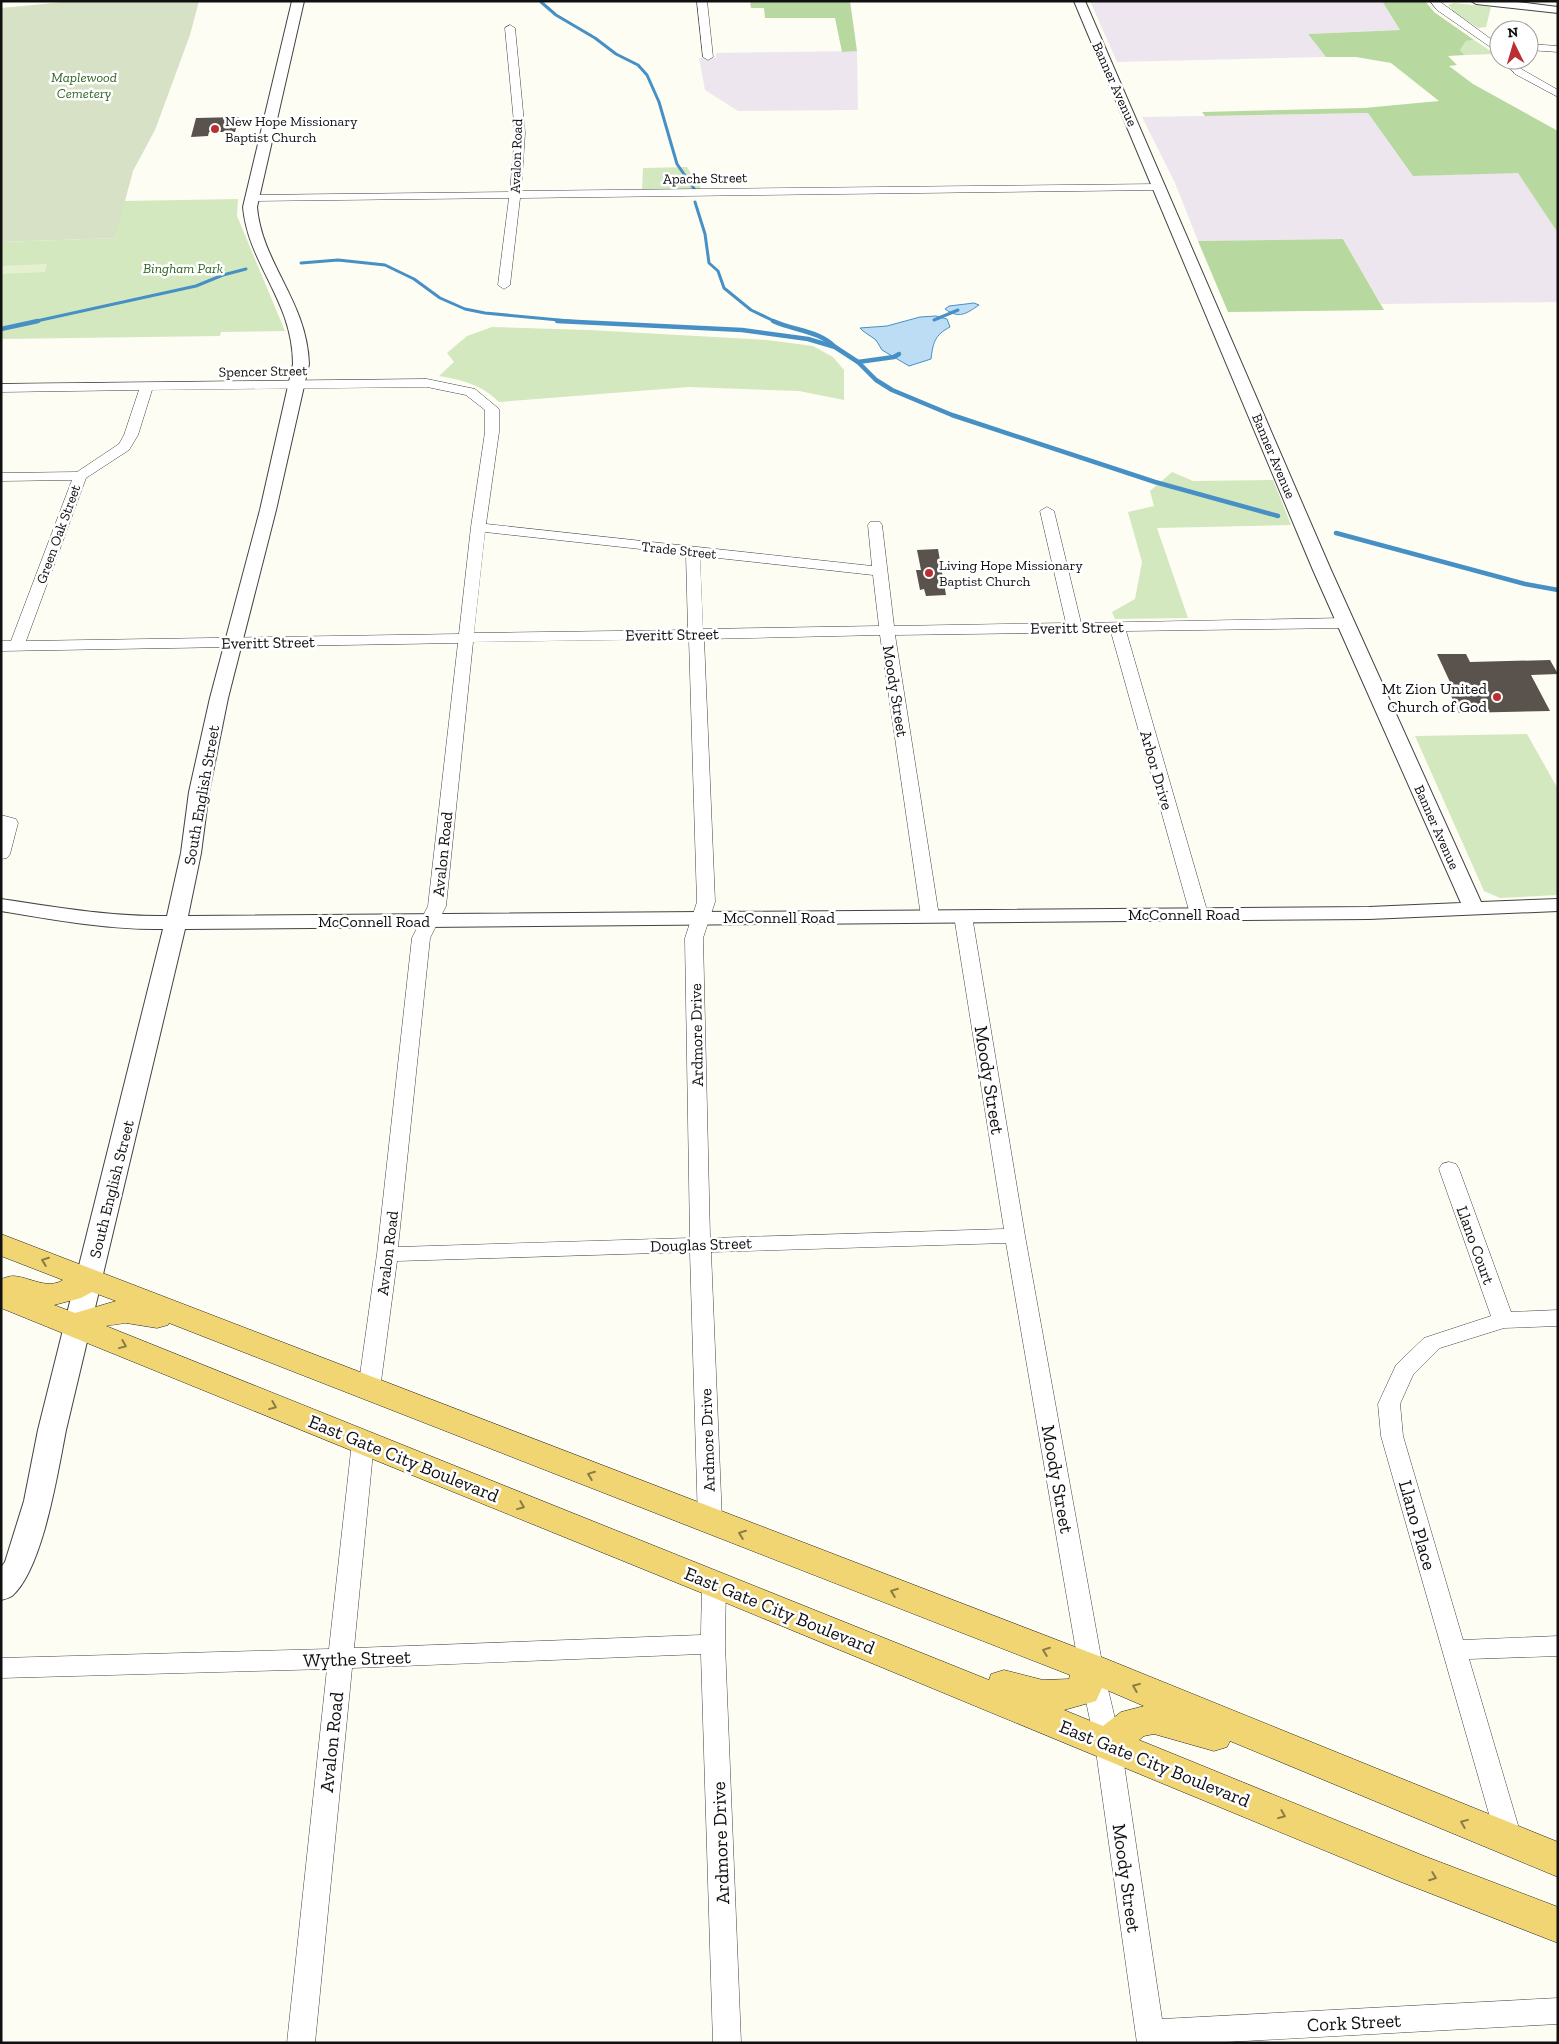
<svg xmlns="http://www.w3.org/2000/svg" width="1559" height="2044" font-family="'Zilla Slab',serif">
<rect width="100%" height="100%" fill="#fefdf4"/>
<g fill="#ede6ee">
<polygon points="1090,1 1382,1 1400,30 1308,34 1326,57 1117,62"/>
<polygon points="857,51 858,110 738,111 705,90 699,58 716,58 716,53"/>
<polygon points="1368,113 1413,176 1518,172 1558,233 1558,302 1381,304 1343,239 1198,241 1175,183 1142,117"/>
</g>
<g fill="#d3e8bf">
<polygon points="1454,3 1491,7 1486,27 1478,28 1454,12 1448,5"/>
<polygon points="1474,40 1495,54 1465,55 1460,50 1466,41"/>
<polygon points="687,167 702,190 642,191 643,168"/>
<polygon points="238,199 237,216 285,331 221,332 220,336 1,339 1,242 115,238 123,201"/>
<path d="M 492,327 L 589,330 L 767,340 L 813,346 L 833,357 L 844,370 L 844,400 L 799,391 L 689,387 L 499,402 C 482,385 463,380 439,376 L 454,362 L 447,353 L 467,336 Z"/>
<polygon points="1172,472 1193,481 1273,480 1291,525 1157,528 1188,618 1115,619 1112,612 1135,599 1142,562 1128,512 1154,506 1150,491"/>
<polygon points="1527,734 1558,789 1558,895 1500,898 1484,891 1415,736"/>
</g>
<g fill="#b7d89f">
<polygon points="750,1 850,1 857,51 842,52 835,18 765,18 764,8 751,8"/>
<polygon points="1382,1 1425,1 1434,12 1474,40 1466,41 1460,50 1465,55 1448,56 1457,65 1449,66 1473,84 1558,131 1558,233 1518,173 1413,176 1368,113 1205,116 1202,112 1364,108 1439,101 1391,63 1356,57 1326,57 1308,34 1400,30"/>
<polygon points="1343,239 1384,310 1228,312 1198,241"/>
</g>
<polygon fill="#d7e1c5" points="75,1 199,1 190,35 155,130 133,171 115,238 1,242 1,8"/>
<polygon fill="#e4f0d0" points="47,264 45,272 1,274 1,266"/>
<g fill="#bcddf3" stroke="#4690c6">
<path d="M 974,303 L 979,305 C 966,314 959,319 945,309 L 949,306 Z"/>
<path d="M 936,316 L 947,319 L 950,327 C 935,335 933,342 931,359 L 909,366 L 882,350 L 876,340 L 863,331 L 860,328 L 887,326 L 920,317 Z"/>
</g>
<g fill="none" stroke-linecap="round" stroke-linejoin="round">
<g stroke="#4690c6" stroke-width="3">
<polyline points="541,2 556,15 595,38 616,54 638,65 647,75 659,102 677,164 695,190"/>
<polyline points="695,202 705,234 709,263 718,271 724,288 751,310 776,322"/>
<polyline points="301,263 338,260 385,265 414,279 440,298 465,309 485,313 580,322"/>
<polyline points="934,320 958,310"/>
<polyline points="32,322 196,286 223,275 246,269"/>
</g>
<g stroke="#4690c6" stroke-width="4.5">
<polyline points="557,321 742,330 808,339 835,347 858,362 876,380 892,390 952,415 1155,482 1278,516"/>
<path d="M 773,321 C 795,331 818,330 835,347"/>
<polyline points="1,329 38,321"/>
<polyline points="858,362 894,357 899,354"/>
<polyline points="1336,533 1525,584 1558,590"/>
</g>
</g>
<g fill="#59524d">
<polygon points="239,117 235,132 209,132 208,136 191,137 196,118"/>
<polygon points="938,549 946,595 926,596 924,589 920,590 916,570 921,570 917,550"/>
<polygon points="1437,654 1466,654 1470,662 1550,660 1558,674 1531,675 1550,711 1459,713 1445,683 1450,682"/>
</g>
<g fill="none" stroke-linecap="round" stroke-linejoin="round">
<defs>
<g id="minor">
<polygon points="697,1 707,1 713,57 708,60 703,57"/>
<polygon points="1430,1 1439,1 1499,45 1499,53 1437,10"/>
<polygon points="510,25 515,28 525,133 521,191 1158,184 1164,187 1158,190 520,198 510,285 504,289 498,285 509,198 251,201 245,198 251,195 510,192 515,133 505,28"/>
<polygon points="1529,44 1558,46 1558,52 1529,50"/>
<polygon points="1503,60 1513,60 1523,70 1558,90 1558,97 1515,74"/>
<path d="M 427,379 L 475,389 L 499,409 L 499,432 L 486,524 L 872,566 L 868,525 L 870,522 L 880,522 L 882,525 L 894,626 L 1066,623 L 1040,511 L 1047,507 L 1054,511 L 1081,623 L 1344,618 L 1349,620 L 1352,623 L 1349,626 L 1344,628 L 1126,631 L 1208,914 L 1205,918 L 1199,919 L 1193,918 L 1190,914 L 1111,632 L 895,635 L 939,916 L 936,920 L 930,921 L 924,920 L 921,916 L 880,635 L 704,639 L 715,902 L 703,938 L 710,1238 L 1004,1229 L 954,916 L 957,912 L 963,911 L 969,912 L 972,916 L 1025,1236 L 1103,1668 L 1121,1744 L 1162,2019 L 1558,1998 L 1558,2024 L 1208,2043 L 1137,2043 L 1095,1744 L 1079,1668 L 1006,1243 L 711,1252 L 722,1521 L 718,1527 L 710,1530 L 702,1527 L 698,1521 L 690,1252 L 397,1261 L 380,1389 L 377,1395 L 369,1397 L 361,1395 L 358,1389 L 377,1254 L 412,938 L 428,906 L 458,643 L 1,651 L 1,641 L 11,641 L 72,480 L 1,481 L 1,473 L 77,472 L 119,444 L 124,435 L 139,390 L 1,392 L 1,384 ZM 427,387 L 466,395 L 485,410 L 485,432 L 471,527 L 459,634 L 26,641 L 86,478 L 129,450 L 138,435 L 152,390 ZM 485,532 L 686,554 L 688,630 L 474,633 ZM 700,556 L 873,575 L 879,626 L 703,629 ZM 689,639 L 697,902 L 685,938 L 690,1238 L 398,1247 L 430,938 L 446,906 L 473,642 Z"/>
<polygon points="1,815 16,819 18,823 10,854 7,858 1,859"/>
<polygon points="1449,1162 1456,1164 1459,1169 1511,1312 1558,1310 1558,1326 1504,1328 1440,1348 1413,1375 1400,1404 1403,1436 1463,1640 1558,1636 1558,1656 1469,1659 1523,1842 1519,1850 1510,1853 1501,1850 1497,1842 1381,1436 1378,1404 1396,1365 1424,1338 1491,1316 1439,1169 1442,1164"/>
<polygon points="363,1434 371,1436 374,1442 354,1648 701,1635 702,1583 706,1576 714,1574 722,1576 726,1583 725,1644 741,2043 713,2043 701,1654 352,1668 315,2043 287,2043 327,1669 1,1678 1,1658 329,1649 352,1442 355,1436"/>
</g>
<g id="tertiary">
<path d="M 292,1 L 304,1 L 257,207 C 262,264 307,301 309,364 L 276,510 L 228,698 L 209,792 L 201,853 L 188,916 L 1369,907 L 1461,903 L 1313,570 L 1074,1 L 1085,1 L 1331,570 L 1481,902 L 1558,899 L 1558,911 L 1369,919 L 185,929 L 66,1430 C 58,1471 43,1569 12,1596 C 9,1598 5,1599 1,1600 L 1,1567 L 5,1562 L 24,1501 L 38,1430 L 163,929 C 109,930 55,920 1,911 L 1,899 C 56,907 111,917 167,916 L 181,853 L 189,792 L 210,698 L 260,510 L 293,364 C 293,301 248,264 243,207 Z"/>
<polygon points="1471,1 1509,1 1558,7 1558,13 1476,4"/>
</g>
<path id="primary" d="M 1,1234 L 1104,1658 L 1558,1842 L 1558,1877 L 1230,1741 L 1227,1747 L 1214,1751 L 1154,1734 L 1144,1736 L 1139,1740 L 1424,1856 L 1558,1907 L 1558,1943 L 1396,1880 L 702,1593 L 1,1308 L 1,1279 C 5,1278 9,1276 13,1276 C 30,1277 47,1290 63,1280 L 1,1256 ZM 92,1292 L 116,1301 L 75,1313 L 54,1305 L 81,1298 ZM 126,1323 L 157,1328 L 168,1325 L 169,1323 L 1070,1675 L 1069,1679 L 1043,1680 L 1004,1670 L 991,1674 L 989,1680 L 106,1326 ZM 1102,1688 L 1144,1706 L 1121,1712 L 1103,1726 L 1064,1710 L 1096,1701 Z"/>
</defs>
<use href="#minor" stroke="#434343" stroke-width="1"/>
<use href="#tertiary" stroke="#434343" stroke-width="2"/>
<use href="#primary" stroke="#212121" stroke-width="1"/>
<use href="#minor" fill="#fff" fill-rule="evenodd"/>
<use href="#tertiary" fill="#fff" fill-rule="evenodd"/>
<use href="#primary" fill="#f0d572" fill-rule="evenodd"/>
</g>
<defs><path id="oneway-chevron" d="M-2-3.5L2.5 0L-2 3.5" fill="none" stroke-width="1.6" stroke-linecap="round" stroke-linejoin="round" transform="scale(1.25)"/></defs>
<g stroke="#8b7c46">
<use href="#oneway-chevron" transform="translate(45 1261) rotate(-159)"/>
<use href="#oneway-chevron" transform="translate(123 1345) rotate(22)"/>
<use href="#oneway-chevron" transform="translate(273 1406) rotate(22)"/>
<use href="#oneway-chevron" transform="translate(591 1475) rotate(-159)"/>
<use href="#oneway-chevron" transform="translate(521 1506) rotate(22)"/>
<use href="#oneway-chevron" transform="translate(742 1534) rotate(-159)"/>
<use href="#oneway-chevron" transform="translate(894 1592) rotate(-159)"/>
<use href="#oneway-chevron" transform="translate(1046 1651) rotate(-159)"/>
<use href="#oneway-chevron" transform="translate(1136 1687) rotate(-158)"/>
<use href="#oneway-chevron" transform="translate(1282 1815) rotate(22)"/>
<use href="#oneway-chevron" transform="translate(1464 1823) rotate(-158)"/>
<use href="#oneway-chevron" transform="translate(1433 1877) rotate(21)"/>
</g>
<g fill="#ba2f32" stroke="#fff" stroke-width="2">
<circle cx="215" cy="129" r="5"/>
<circle cx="929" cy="573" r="5"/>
<circle cx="1497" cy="697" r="5"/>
</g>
<g text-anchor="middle" stroke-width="5" stroke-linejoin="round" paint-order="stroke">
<g font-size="14" font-style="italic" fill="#2f6623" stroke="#fff">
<text x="84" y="82">Maplewood<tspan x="84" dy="16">Cemetery</tspan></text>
<text x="183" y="273">Bingham Park</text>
</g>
<g font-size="14" fill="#101010" stroke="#fff">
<text transform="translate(1115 84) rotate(66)" y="5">Banner Avenue</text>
<text transform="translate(516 156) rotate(-88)" y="5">Avalon Road</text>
<text transform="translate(705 178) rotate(-1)" y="5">Apache Street</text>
<text transform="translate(263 371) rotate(-1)" y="5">Spencer Street</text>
<text transform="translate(1274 456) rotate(67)" y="5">Banner Avenue</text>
<text transform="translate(58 534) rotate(-70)" y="5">Green Oak Street</text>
<text transform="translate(679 550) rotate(6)" y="5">Trade Street</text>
<text transform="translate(1437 827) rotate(66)" y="5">Banner Avenue</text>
</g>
<g font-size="14" fill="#101010" stroke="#fff" text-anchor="start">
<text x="225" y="126">New Hope Missionary<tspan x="225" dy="16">Baptist Church</tspan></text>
<text x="939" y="570">Living Hope Missionary<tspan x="939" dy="16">Baptist Church</tspan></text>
</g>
<g font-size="16" fill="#101010" stroke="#fff">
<text transform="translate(1077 627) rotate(-1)" y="6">Everitt Street</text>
<text transform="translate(672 634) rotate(-1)" y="6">Everitt Street</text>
<text transform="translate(268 642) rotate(-1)" y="6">Everitt Street</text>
<text transform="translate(896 691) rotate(81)" y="6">Moody Street</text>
<text transform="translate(1157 770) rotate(74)" y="6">Arbor Drive</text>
<text transform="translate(201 795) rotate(-80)" y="6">South English Street</text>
<text transform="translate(442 854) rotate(-84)" y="6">Avalon Road</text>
<text x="1184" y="920">McConnell Road</text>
<text x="779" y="923">McConnell Road</text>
<text x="374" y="927">McConnell Road</text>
<text transform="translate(696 1035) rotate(-91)" y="6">Ardmore Drive</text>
<text transform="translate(111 1189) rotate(-76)" y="6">South English Street</text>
<text transform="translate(701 1244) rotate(-2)" y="6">Douglas Street</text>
<text transform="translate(1476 1245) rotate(70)" y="6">Llano Court</text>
<text transform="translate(387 1253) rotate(-83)" y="6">Avalon Road</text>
<text transform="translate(707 1440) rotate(-92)" y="6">Ardmore Drive</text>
</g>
<g font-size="16" fill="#101010" stroke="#fff" text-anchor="end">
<text x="1487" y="694">Mt Zion United<tspan x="1487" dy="18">Church of God</tspan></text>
</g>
<g font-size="19" fill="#101010" stroke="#fff">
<text transform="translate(990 1080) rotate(81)" y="7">Moody Street</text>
<text transform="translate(404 1458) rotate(22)" y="7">East Gate City Boulevard</text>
<text transform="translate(1058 1479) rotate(80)" y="7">Moody Street</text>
<text transform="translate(1418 1525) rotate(74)" y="7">Llano Place</text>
<text transform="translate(780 1610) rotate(22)" y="7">East Gate City Boulevard</text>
<text transform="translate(357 1658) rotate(-2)" y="7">Wythe Street</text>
<text transform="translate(331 1742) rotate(-84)" y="7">Avalon Road</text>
<text transform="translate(1155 1763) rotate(22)" y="7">East Gate City Boulevard</text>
<text transform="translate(720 1843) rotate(-92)" y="7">Ardmore Drive</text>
<text transform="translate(1127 1878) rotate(82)" y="7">Moody Street</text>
<text transform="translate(1354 2022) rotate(-3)" y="7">Cork Street</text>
</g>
</g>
<rect width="1559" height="2044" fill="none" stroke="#101010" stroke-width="5"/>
<g transform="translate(1514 45) rotate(355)"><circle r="24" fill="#ffffff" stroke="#9f9f9f"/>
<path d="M0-4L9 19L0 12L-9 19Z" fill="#ba2f32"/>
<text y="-8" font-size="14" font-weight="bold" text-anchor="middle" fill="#101010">N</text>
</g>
</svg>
